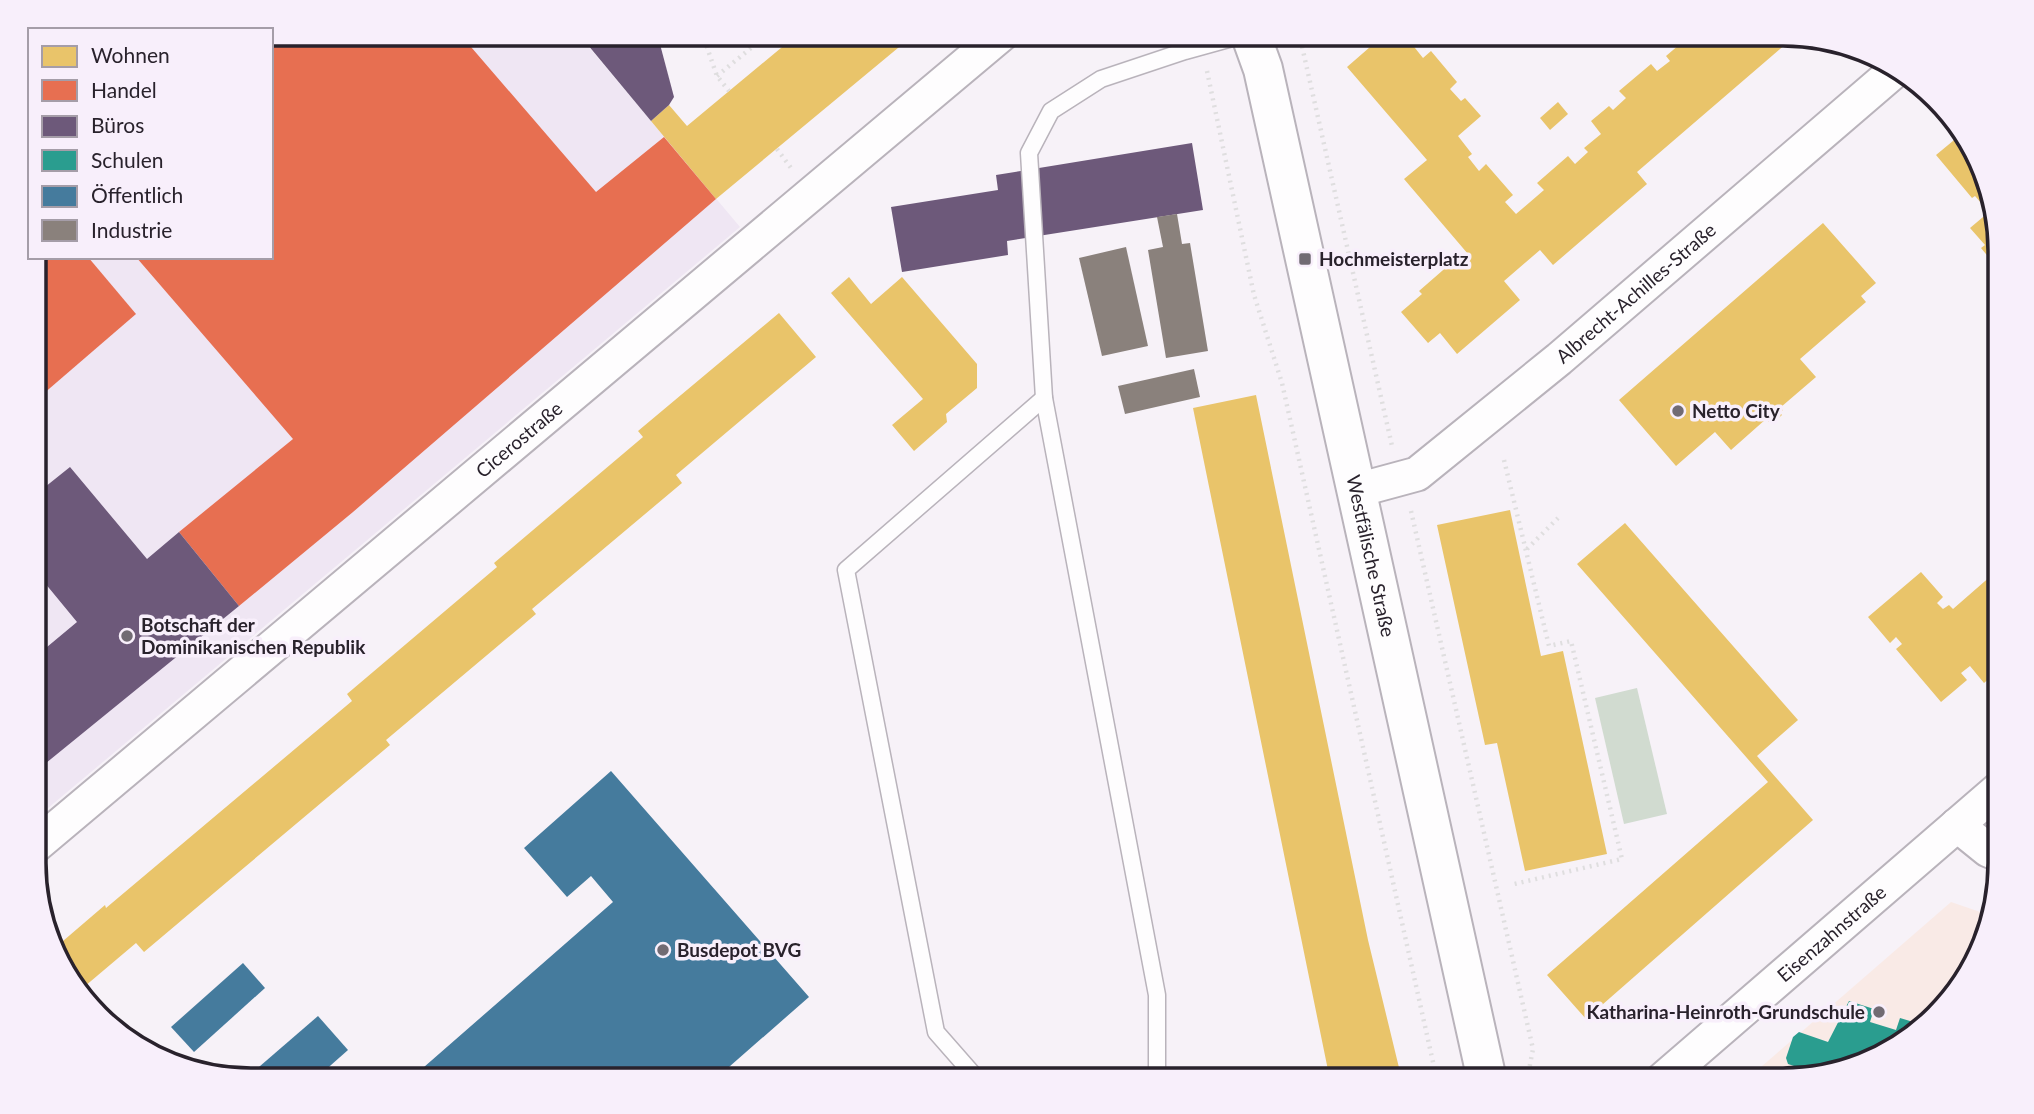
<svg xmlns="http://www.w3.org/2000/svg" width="2034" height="1114" font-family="Lato,sans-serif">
<rect width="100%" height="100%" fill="#f7f2f8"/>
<polygon fill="#efe6f3" points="271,33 577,33 740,227 35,819 35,257 271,257"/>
<polygon fill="#f9eae6" points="1951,902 1989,915 1972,972 1893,1051 1798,1080 1746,1080"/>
<polygon fill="#d1dbd0" points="1637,688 1667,814 1624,824 1595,698"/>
<g fill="#e9c46a">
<polygon points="799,33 916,33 716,199 651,121 669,105 687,126"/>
<polygon points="1357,33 1403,33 1423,58 1431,51 1457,82 1450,89 1461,101 1465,98 1481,116 1458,136 1472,154 1468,157 1479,171 1486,164 1513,195 1505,202 1516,214 1544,190 1537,183 1568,156 1575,164 1588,152 1584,148 1601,134 1591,121 1609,106 1613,110 1626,98 1619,91 1651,64 1657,71 1670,61 1666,56 1693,33 1784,33 1795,36 1637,172 1647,184 1553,265 1540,250 1504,281 1520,300 1457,354 1440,333 1428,343 1401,312 1422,294 1419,291 1450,264 1452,268 1468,254 1404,179 1427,160 1347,67 1370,47"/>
<polygon points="1558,102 1568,114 1550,130 1540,118"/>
<polygon points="1965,131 2000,236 2000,271 1981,248 1985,245 1970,228 1989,212 1975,196 1972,198 1936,155"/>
<polygon points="1823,223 1876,283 1861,296 1866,302 1800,359 1816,377 1781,407 1783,410 1780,413 1782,415 1774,422 1772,420 1769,422 1766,419 1731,450 1715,432 1676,466 1619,400"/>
<polygon points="849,277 871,304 902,277 977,364 977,388 946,414 947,422 914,451 892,425 923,399 831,293"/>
<polygon points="779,313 816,357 676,475 682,483 532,609 536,614 386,740 390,745 227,882 144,952 136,943 78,992 70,984 56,947 105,905 106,908 352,701 347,694 497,567 494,563 643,437 638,431"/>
<polygon points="1256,395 1368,940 1402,1080 1330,1080 1193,408"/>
<polygon points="1510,510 1541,656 1563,651 1607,854 1525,871 1497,743 1485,745 1437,525"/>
<polygon points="1625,523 1798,720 1757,756 1813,820 1586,1019 1547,975 1768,782 1577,564"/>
<polygon points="2000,568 2000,669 1984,683 1970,666 1961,673 1967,680 1941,702 1896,649 1902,644 1896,637 1890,643 1868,617 1921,572 1943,597 1937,603 1943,609 1949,605 1953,609"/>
</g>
<g fill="#e76f51">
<polygon points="271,33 459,33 596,192 664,137 716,199 353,512 239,606 179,532 293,439 136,257 271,257"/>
<polygon points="35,257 88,257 136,314 35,401"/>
</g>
<g fill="#6d597a">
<polygon points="578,33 657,33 674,97 669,105 651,121"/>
<polygon points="1192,143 1203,210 1007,241 1008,255 902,272 891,207 998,190 996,175"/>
<polygon points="70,467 147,559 179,532 239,606 35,772 35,657 77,622 35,571 35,495"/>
</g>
<polygon fill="#2a9d8f" points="1849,1001 1874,1009 1870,1022 1896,1030 1900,1018 1920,1024 1893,1051 1799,1080 1803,1069 1788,1064 1786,1058 1793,1037 1799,1032 1828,1042"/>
<g fill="#457b9d">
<polygon points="611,771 809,997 713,1081 408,1081 613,902 591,876 567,897 524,848"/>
<polygon points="243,963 265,988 194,1052 171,1027"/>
<polygon points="318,1016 348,1050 313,1081 245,1079"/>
</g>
<g fill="#8a817c">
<polygon points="1177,214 1182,244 1190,243 1208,351 1166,358 1148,250 1163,247 1157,217"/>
<polygon points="1126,247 1148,346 1102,356 1079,258"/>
<polygon points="1194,369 1200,397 1125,414 1118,386"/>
</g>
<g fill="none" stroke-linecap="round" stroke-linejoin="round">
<defs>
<g id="lane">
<polyline points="1152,1080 1157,1069 1157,995 1044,398 1029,153 1051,111 1101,79 1185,51 1250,33"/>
<polyline points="979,1081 936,1032 846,570 1044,398"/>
</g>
<g id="street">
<path id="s1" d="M 1358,490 L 1417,474 L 1559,359 L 1898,68"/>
<polyline points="1957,825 1988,850 2000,855"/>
<path id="s2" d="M 35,846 L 1003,33"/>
<path id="s3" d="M 1662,1080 L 2000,788"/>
</g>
<g id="secondary">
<path id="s4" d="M 1250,33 L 1263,69 L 1487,1080"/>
</g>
</defs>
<use href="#lane" stroke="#b9b3bb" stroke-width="19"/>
<use href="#street" stroke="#b9b3bb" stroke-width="37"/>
<use href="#secondary" stroke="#b9b3bb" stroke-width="42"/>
<g stroke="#dfdedf" stroke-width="4.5" stroke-dasharray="2 5" stroke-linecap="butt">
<polyline points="702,33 717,76 729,91"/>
<polyline points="1299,33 1392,446"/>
<polyline points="1207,71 1254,295 1282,383 1437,1080"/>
<polyline points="717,76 769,33"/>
<polyline points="777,149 791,168"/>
<polyline points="1504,460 1549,646 1571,641 1622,859 1510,885"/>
<polyline points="1411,511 1533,1049 1527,1080"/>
<polyline points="1527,549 1558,518"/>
</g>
<use href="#lane" stroke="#fefdfe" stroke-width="16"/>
<use href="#street" stroke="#fefdfe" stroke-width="33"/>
<use href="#secondary" stroke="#fefdfe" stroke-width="38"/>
</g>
<g fill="#716b73" stroke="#f8effb" stroke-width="2.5">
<rect x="1298" y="252" width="14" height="14" rx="3.5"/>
<circle cx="1678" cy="411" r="7"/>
<circle cx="127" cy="636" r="7"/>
<circle cx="663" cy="950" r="7"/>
<circle cx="1879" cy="1012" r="7"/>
</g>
<g text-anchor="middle" stroke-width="7" stroke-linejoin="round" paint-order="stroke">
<g font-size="19" font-weight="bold" fill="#29222c" stroke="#f8effb" text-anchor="start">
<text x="1319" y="266">Hochmeisterplatz</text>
<text x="1692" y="418">Netto City</text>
<text x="141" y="632">Botschaft der<tspan x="141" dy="22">Dominikanischen Republik</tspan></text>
<text x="677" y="957">Busdepot BVG</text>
<text x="1865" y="1019" text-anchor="end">Katharina-Heinroth-Grundschule</text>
</g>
<g font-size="19" fill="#29222c" stroke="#f8effb">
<text dy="7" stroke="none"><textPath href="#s1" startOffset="345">Albrecht-Achilles-Straße</textPath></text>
<text dy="7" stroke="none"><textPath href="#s2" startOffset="632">Cicerostraße</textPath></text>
<text dy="7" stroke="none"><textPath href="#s4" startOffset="537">Westfälische Straße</textPath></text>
<text dy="7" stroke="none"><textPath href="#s3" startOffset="224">Eisenzahnstraße</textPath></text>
</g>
</g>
<path d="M0 0H2034V1114H0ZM251 46H1783A205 205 0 0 1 1988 251V863A205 205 0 0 1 1783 1068H251A205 205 0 0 1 46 863V251A205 205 0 0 1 251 46Z" fill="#f8effb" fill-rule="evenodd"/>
<path fill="none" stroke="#29222c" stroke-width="3.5" d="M251 46H1783A205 205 0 0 1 1988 251V863A205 205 0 0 1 1783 1068H251A205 205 0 0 1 46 863V251A205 205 0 0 1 251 46Z"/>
<rect x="28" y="28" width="245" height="231" fill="#f8effb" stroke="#a59da8" stroke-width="2"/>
<rect x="42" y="46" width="35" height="21" fill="#e9c46a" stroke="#a59da8" stroke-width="2"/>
<text x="91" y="63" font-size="21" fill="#29222c">Wohnen</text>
<rect x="42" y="80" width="35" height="21" fill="#e76f51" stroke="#a59da8" stroke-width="2"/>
<text x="91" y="98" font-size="21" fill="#29222c">Handel</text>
<rect x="42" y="116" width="35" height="21" fill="#6d597a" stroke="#a59da8" stroke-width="2"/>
<text x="91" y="133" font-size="21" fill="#29222c">Büros</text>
<rect x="42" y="150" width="35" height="21" fill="#2a9d8f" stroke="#a59da8" stroke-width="2"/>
<text x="91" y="168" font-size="21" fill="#29222c">Schulen</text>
<rect x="42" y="186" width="35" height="21" fill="#457b9d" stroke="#a59da8" stroke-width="2"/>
<text x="91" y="203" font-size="21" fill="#29222c">Öffentlich</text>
<rect x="42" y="220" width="35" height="21" fill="#8a817c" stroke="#a59da8" stroke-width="2"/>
<text x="91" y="238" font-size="21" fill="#29222c">Industrie</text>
</svg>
